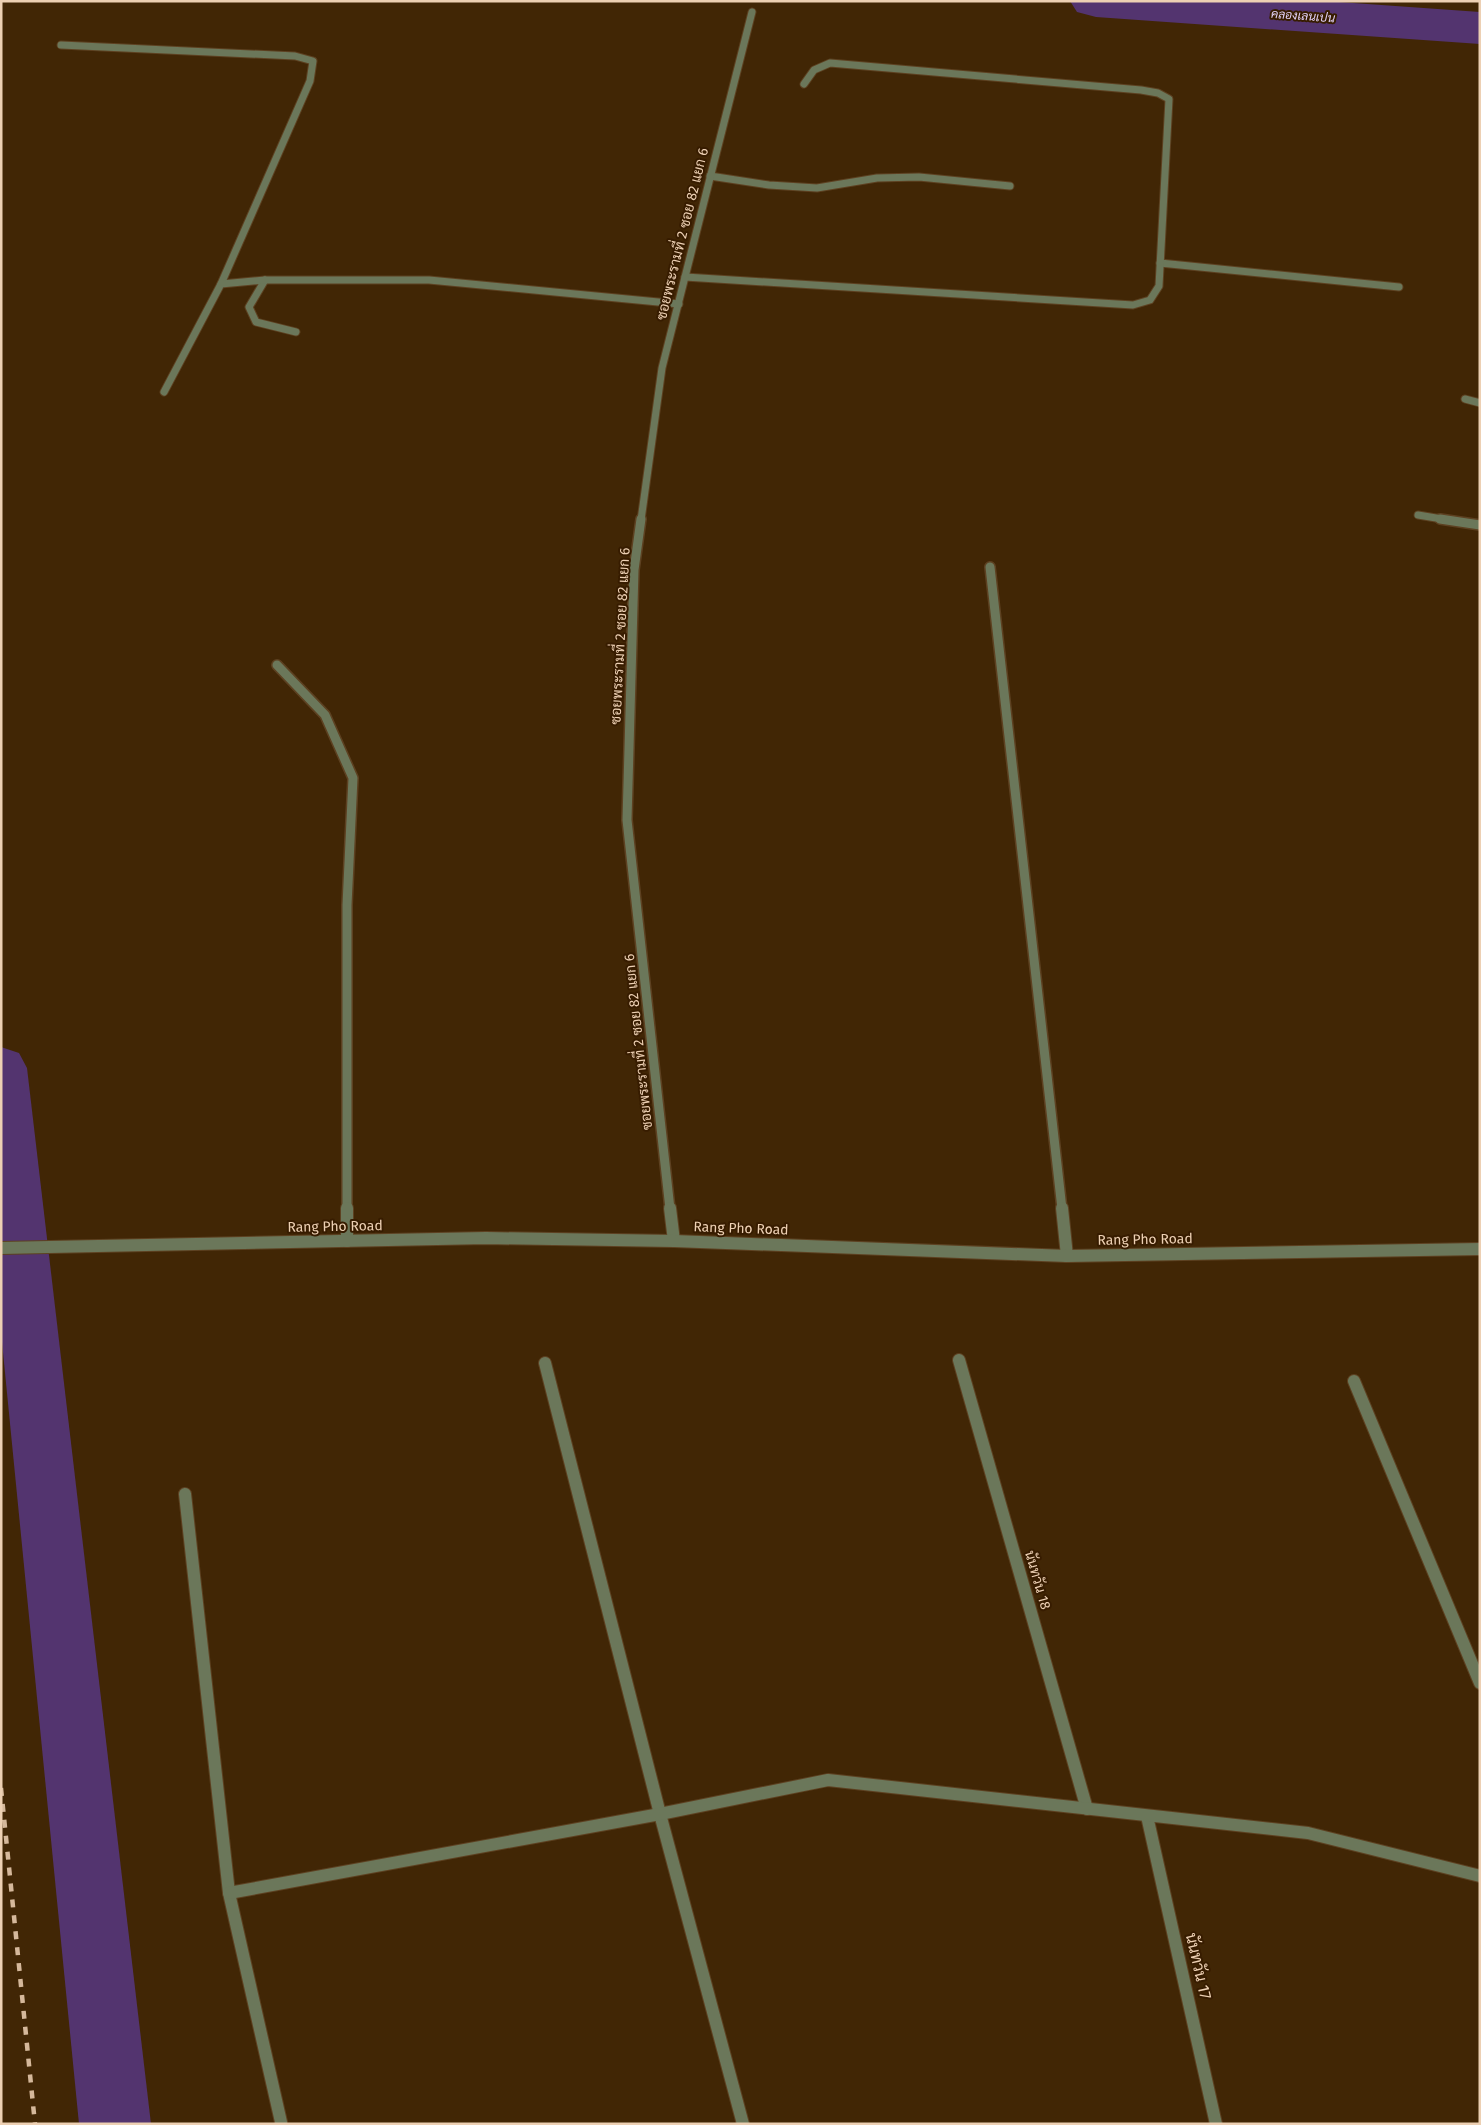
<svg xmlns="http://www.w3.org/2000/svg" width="1481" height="2125" font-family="'Fira Sans',Sarabun,sans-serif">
<rect width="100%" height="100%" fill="#412605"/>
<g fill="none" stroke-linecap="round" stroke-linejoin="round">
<polygon fill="#53346f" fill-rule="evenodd" points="1,1047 19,1053 27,1068 151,2124 79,2124 1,1332"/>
<polygon fill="#53346f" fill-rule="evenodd" points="1070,1 1325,1 1480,12 1480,44 1096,17 1077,12"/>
<defs>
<g id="service-far2">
<polyline points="710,176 769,185 817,188 877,178 919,177 1010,186"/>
<polyline points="1160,263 1399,287"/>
<polyline points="685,277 1133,305 1150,300 1159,286 1169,99 1158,93 1141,90 830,63 814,70 804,84"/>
<polyline points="265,280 249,307 256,322 296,332"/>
</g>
<polyline id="service-far1" points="990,567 1062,1209"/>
<polyline id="service" points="1062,1208 1067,1256"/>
<g id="minor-far2">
<polyline points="61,45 295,56 313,61 310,81 221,284"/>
<polyline points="164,392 221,284 265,280 429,280 679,304"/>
<polyline points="1465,399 1480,403"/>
<polyline points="1418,515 1448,520"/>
<polyline points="641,520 662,368 752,12"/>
</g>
<g id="minor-far1">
<polyline points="641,519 634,570 627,820 670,1209"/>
<polyline points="1440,519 1480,525"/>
<polyline points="277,665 325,715 353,778 347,905 347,1209"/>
</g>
<g id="minor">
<polyline points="347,1208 347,1241"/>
<polyline points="670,1208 674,1241"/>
<polyline points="959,1360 1087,1809"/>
<polyline points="545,1363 660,1814 743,2124"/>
<polyline points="1354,1381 1480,1683"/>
<polyline points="185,1494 229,1893 281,2122"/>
<polyline points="1147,1816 1216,2124"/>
<polyline points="229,1893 660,1814 828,1780 1308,1833 1480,1876"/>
</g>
<polyline id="tertiary" points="1,1248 486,1238 674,1241 1067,1256 1480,1249"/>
</defs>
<use href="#service-far2" stroke="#5d4121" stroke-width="9"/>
<use href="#service-far1" stroke="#5d4121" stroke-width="12"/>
<use href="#service" stroke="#5d4121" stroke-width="14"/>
<use href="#minor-far2" stroke="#5d4121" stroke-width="9"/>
<use href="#minor-far1" stroke="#5d4121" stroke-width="12"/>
<use href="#minor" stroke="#5d4121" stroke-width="14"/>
<use href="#tertiary" stroke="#5d4121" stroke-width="14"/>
<use href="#service-far2" stroke="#6b775a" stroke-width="7"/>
<use href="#service-far1" stroke="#6b775a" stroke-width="9"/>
<use href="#service" stroke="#6b775a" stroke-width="12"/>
<use href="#minor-far2" stroke="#6b775a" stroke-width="7"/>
<use href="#minor-far1" stroke="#6b775a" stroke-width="9"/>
<use href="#minor" stroke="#6b775a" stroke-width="12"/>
<use href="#tertiary" stroke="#6b775a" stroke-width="12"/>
<polyline stroke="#d5b89b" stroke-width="4.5" stroke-dasharray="8 8" stroke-linecap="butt" points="1,1788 35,2124"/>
</g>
<g text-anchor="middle" stroke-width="4" stroke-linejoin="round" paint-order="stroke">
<g font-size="12" font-style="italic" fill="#e2d1f6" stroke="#371c00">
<text transform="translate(1303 16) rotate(4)" y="4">คลองเลนเปน</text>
</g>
<g font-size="14" fill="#edd0b3" stroke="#371c00">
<text transform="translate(682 234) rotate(-76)" y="5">ซอยพระรามที่ 2 ซอย 82 แยก 6</text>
<text transform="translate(620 636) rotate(-87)" y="5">ซอยพระรามที่ 2 ซอย 82 แยก 6</text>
<text transform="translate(638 1042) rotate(-96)" y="5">ซอยพระรามที่ 2 ซอย 82 แยก 6</text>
<text transform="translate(335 1226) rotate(-1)" y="5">Rang Pho Road</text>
<text transform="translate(741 1228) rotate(2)" y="5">Rang Pho Road</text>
<text transform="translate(1145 1239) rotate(-1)" y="5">Rang Pho Road</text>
<text transform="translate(1038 1580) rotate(74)" y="5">นันทวัน 18</text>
</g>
<g font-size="16" fill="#edd0b3" stroke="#371c00">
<text transform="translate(1199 1966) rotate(77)" y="6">นันทวัน 17</text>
</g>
</g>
<rect width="1481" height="2125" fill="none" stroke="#edd0b3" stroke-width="5"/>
</svg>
